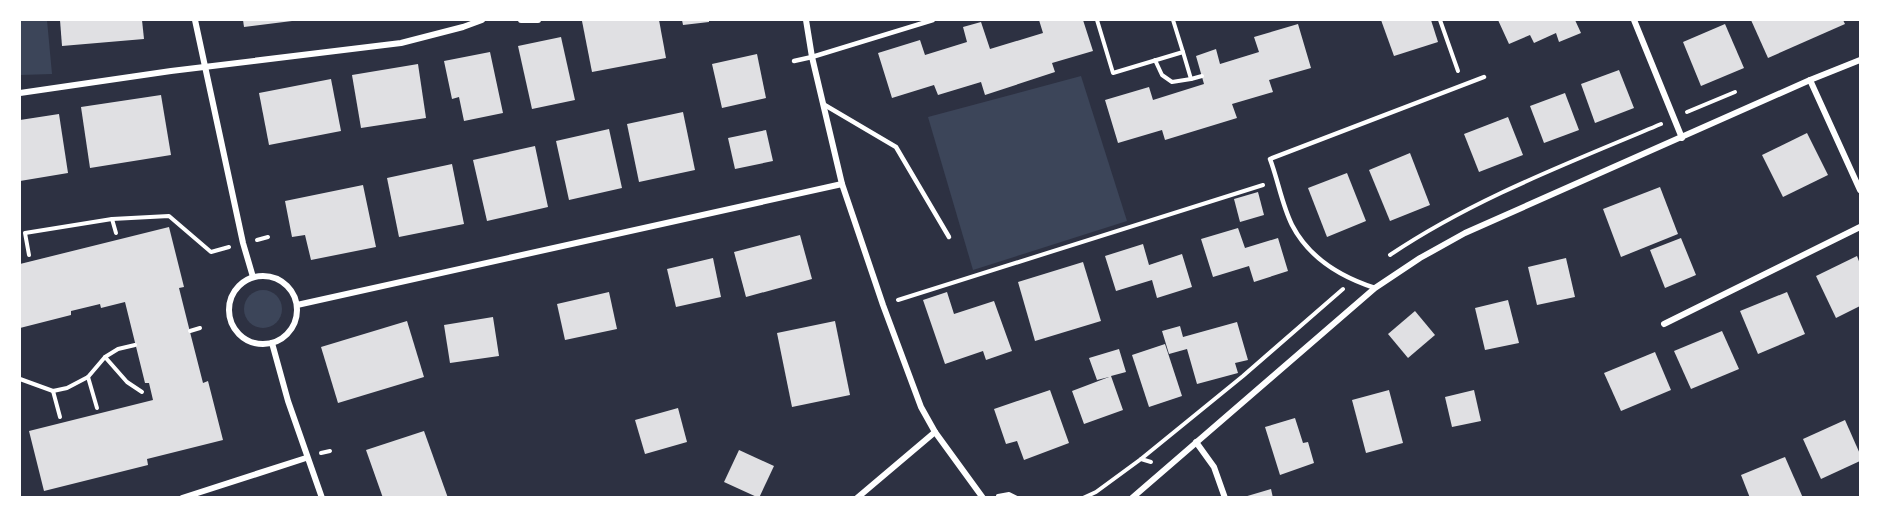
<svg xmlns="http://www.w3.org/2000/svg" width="1880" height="517" font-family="Spectral,serif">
<rect width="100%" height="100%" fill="#2d3142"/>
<g fill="#3c4559">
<polygon points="20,20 47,20 52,74 20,75"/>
<polygon points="1081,76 1127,221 973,270 928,117"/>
<circle cx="263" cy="309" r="19"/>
</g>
<g fill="#e0e0e3">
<polygon points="60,20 142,20 144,39 62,46"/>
<polygon points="243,20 292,20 292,21 244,27"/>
<polygon points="588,20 659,20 666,58 592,72 582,21"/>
<polygon points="682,20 709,20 709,22 683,25"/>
<polygon points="1039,20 1083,20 1093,51 1052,63 1055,72 985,95 981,82 938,95 934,85 892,98 878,53 920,40 925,55 967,42 963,27 981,22 990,49 1043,33"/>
<polygon points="1381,20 1431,20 1438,42 1394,56"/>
<polygon points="1498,20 1575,20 1581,33 1559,42 1556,33 1534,43 1530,35 1509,44"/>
<polygon points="1751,20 1843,20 1845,24 1768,58"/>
<polygon points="1298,24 1311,68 1269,80 1273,92 1232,104 1237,118 1165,140 1162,130 1118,143 1105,100 1149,87 1153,100 1204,84 1196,56 1216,49 1220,64 1259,52 1254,37"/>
<polygon points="1725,24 1744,68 1701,86 1683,42"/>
<polygon points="561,37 575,100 532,109 518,46"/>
<polygon points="490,52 503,113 464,121 459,97 452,99 444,61"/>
<polygon points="757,54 766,98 722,108 712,64"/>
<polygon points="418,64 426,118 361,128 352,75"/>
<polygon points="1619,70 1634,108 1595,123 1581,84"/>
<polygon points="331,79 341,131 269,145 259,93"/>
<polygon points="1565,93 1579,130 1544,143 1530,106"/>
<polygon points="161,95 171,155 90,168 81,107"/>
<polygon points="683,112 695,170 639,182 627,124"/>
<polygon points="59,114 68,173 20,181 20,120"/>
<polygon points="1508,117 1523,155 1479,172 1464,134"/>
<polygon points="609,129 622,188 569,200 556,141"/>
<polygon points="766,130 773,161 735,169 728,138"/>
<polygon points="1807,133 1828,175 1783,197 1762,155"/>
<polygon points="535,146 548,207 487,221 473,160"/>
<polygon points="1410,153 1430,205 1390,221 1369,170"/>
<polygon points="452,164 464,224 399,237 387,178"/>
<polygon points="1347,173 1366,221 1327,237 1308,188"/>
<polygon points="363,185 376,247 311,260 305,235 292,237 285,201"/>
<polygon points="1660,187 1678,234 1621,257 1603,209"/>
<polygon points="1258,192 1264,215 1240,222 1234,199"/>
<polygon points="169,227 184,287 179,288 191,336 203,383 208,381 223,440 147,459 148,465 44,491 29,431 153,400 149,383 145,383 125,302 101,308 100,304 71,311 71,315 20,328 20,264"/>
<polygon points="1238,228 1245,248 1278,238 1288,271 1254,282 1249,266 1213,277 1201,239"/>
<polygon points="800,235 812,279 746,297 734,252"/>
<polygon points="1681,238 1696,275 1665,288 1650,250"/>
<polygon points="1143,244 1149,265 1182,254 1192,287 1157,298 1152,280 1116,291 1105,256"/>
<polygon points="1857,256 1860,264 1860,306 1836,318 1816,276"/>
<polygon points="713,258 721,297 676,307 667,269"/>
<polygon points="1566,258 1575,297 1537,305 1528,267"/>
<polygon points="1083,262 1101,321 1035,341 1018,282"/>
<polygon points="609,292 617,329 565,340 557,304"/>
<polygon points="947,292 954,314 994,301 1012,351 986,360 983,351 945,364 923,300"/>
<polygon points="1787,292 1805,334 1758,354 1740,311"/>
<polygon points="1508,300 1519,343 1485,350 1475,308"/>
<polygon points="1415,311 1435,335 1408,358 1388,334"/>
<polygon points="493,317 499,356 450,363 444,325"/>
<polygon points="407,321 424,377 338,403 321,347"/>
<polygon points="835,321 850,395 792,407 777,333"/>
<polygon points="1237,322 1248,360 1235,363 1238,373 1197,384 1187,349 1169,354 1162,331 1180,326 1183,337"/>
<polygon points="1722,331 1739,369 1691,389 1674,351"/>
<polygon points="1165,344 1182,396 1149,407 1132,355"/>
<polygon points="1119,349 1126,372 1111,376 1123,410 1084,424 1072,391 1109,377 1097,380 1089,358"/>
<polygon points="1655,352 1671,390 1621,411 1604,373"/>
<polygon points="1050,390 1069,443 1024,460 1017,441 1006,444 994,409"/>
<polygon points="1389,390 1403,443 1366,453 1352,400"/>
<polygon points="1474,390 1481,421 1452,427 1445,397"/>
<polygon points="678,408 687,442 645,454 635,420"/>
<polygon points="1295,418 1303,443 1308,442 1314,463 1280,475 1265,427"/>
<polygon points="1845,420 1860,454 1860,461 1821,479 1803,439"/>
<polygon points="424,431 448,498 383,498 366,450"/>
<polygon points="739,450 774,466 759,498 724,482"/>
<polygon points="1785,457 1803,498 1750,498 1741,475"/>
<polygon points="1271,489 1273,498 1245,498 1244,497"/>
</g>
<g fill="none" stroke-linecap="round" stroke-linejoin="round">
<g stroke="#fff" stroke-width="4">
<polyline points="1097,20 1113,73 1183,52 1173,20"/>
<polyline points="1440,20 1458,71"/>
<polyline points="1183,52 1191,79 1202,76"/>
<polyline points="1155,60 1162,75 1172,82 1191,79"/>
<polyline points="1687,112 1735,92"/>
<polyline points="112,219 116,233"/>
<polyline points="257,240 268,237"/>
<polyline points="29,255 25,233 112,219 169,216 211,252 229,247"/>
<path d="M 1390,255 C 1473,199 1569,163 1661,124"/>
<polyline points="898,300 1263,185"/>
<polyline points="190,331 200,328"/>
<polyline points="105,357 127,382 142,392"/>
<polyline points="88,377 97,408"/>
<polyline points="20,379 53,391 67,388 88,377 105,357 118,349 135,345"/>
<polyline points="53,391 60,417"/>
<polyline points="321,453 330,451"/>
<polyline points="1141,459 1243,376 1343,289"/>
<polyline points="998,496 1009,494 1017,498"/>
<polyline points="1083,498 1096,492 1141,459 1151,462"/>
</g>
<g stroke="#fff" stroke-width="4.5">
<polyline points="794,61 812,57 933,20"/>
<polyline points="823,104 896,147 949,237"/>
<path d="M 1375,288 C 1341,277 1309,258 1292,225 C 1282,205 1278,180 1270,159 L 1484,77"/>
</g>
<g stroke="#fff" stroke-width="6">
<polyline points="195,20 243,243 253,277"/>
<polyline points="521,20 538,20"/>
<polyline points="806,20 812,57 842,184 883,305 921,407 935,432 983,498"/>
<polyline points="1634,20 1682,138"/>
<polyline points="1810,80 1860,190"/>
<polyline points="20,93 171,71 401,43 463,27 482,20"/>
<circle cx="263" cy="310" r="34"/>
<polyline points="297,305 842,184"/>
<polyline points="1664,324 1860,227"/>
<polyline points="272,343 288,401 322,498"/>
<polyline points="1196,442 1214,467 1225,498"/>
<polyline points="182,498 306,458"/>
<polyline points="857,498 935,432"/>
<polyline points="1132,498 1375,288 1420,258 1465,233 1810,80 1860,60"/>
</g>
</g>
<rect width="1880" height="517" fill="none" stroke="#ffffff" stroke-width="42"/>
</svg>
